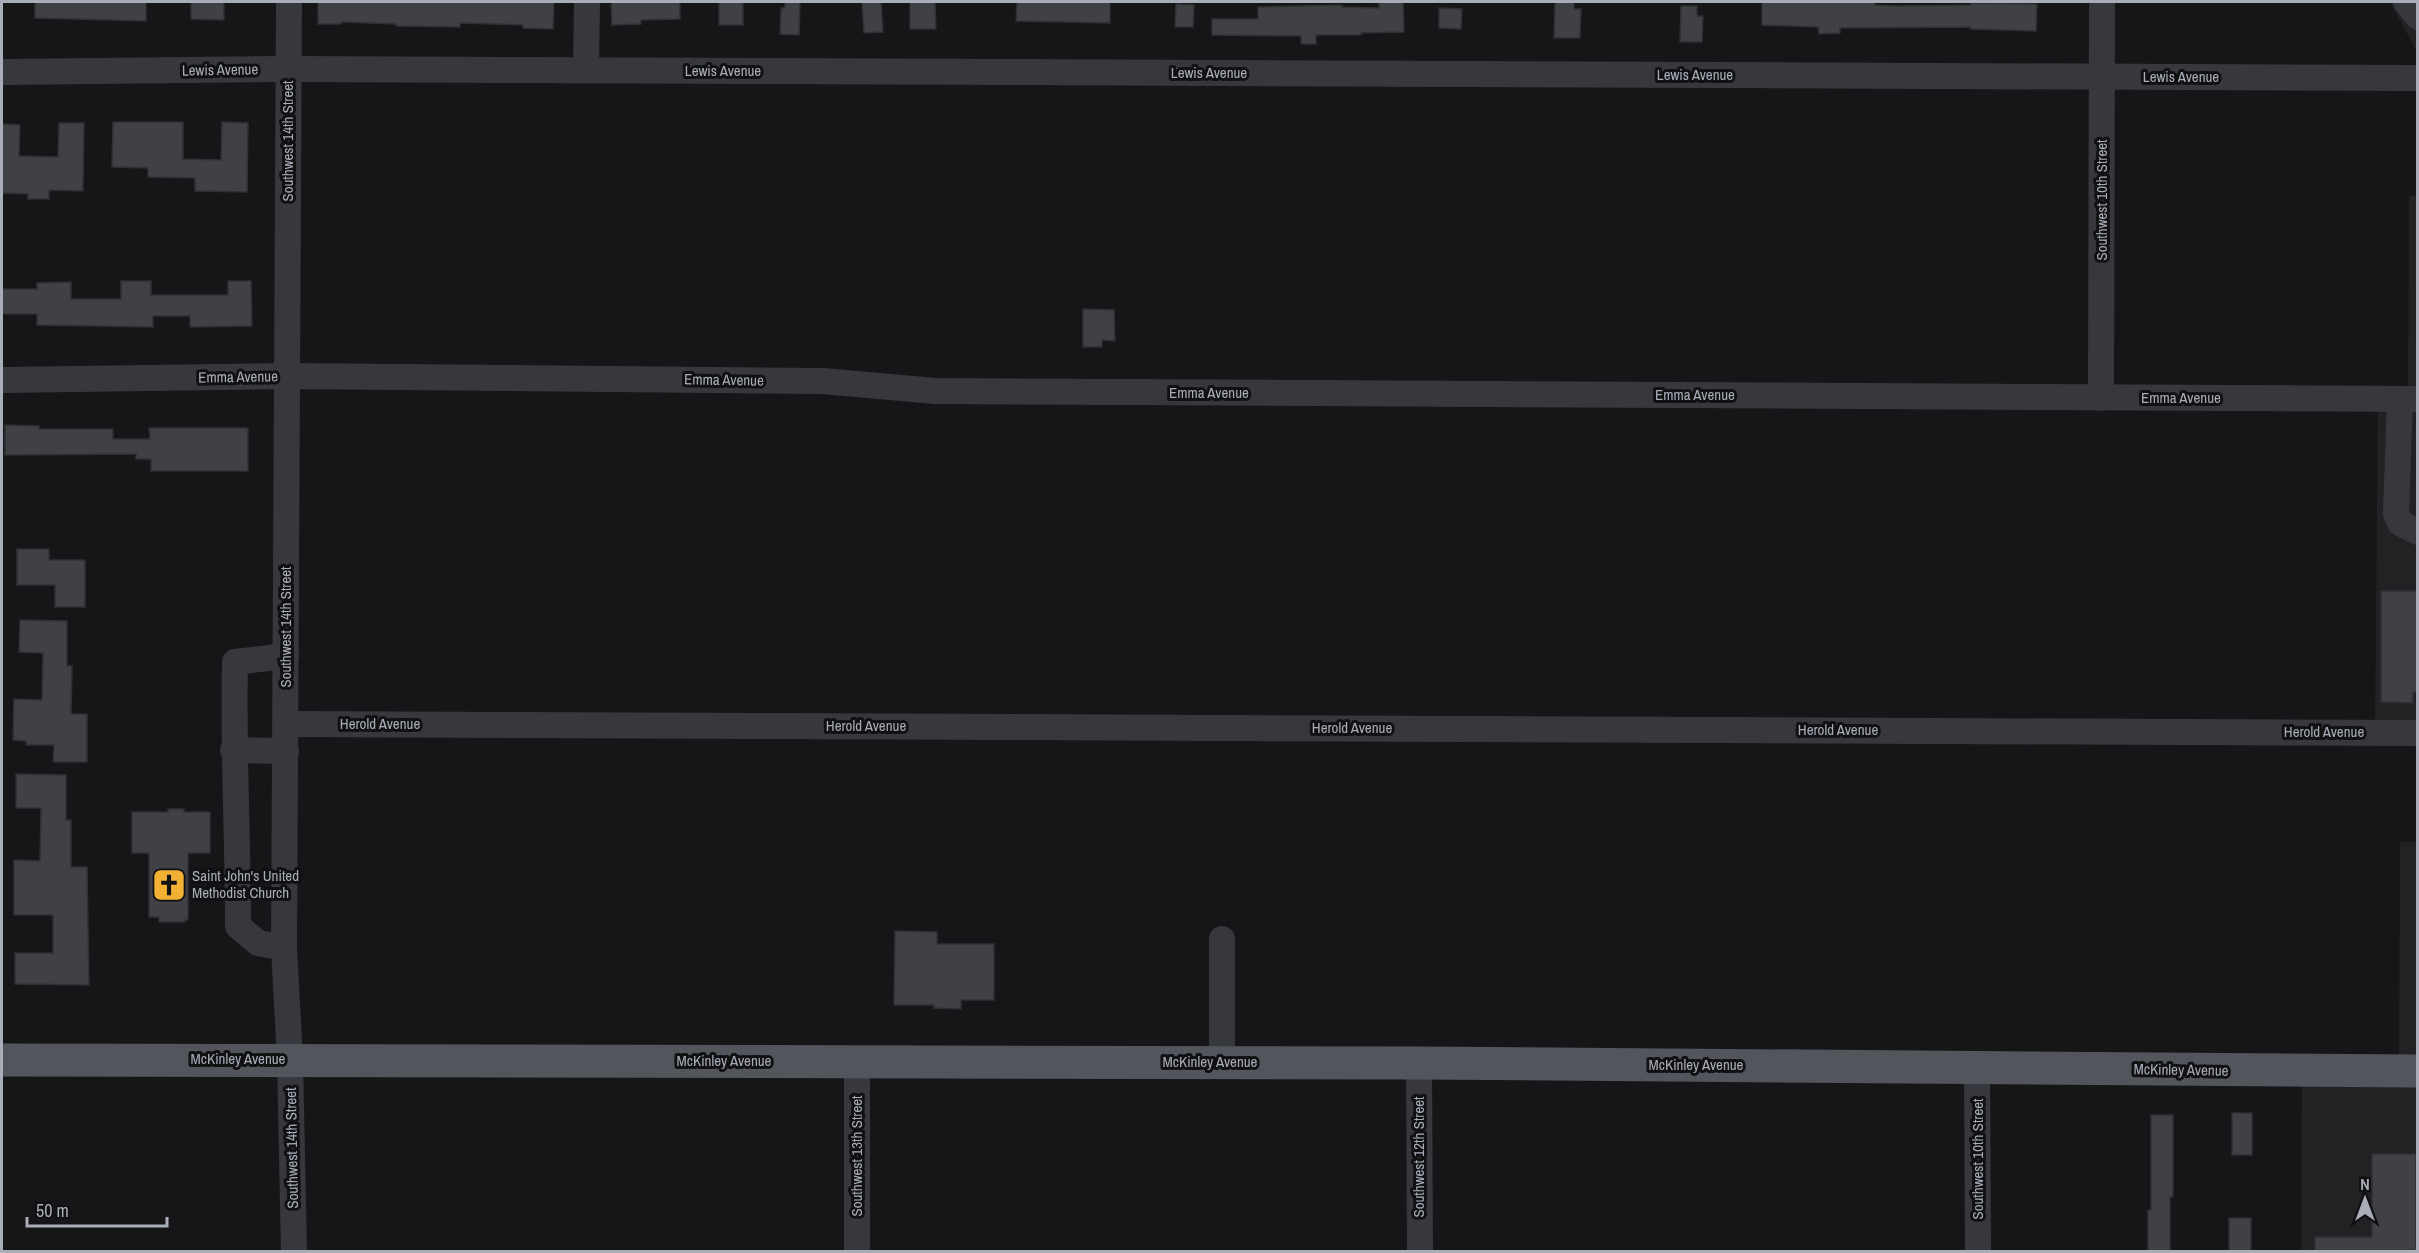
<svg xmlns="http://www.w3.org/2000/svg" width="2419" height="1253" font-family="'Archivo Narrow',sans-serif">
<rect width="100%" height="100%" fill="#161618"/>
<g fill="#222225">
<polygon points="2390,2 2417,2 2417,52"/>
<polygon points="2409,196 2417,196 2417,733 2375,732 2378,399 2408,398"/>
<polygon points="2400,842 2417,842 2417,1251 2301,1252 2302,1072 2399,1071"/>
</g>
<g fill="#404145" stroke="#303034" stroke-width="1.5">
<polygon points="35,2 146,2 146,21 35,18"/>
<polygon points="191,2 224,2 224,20 191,19"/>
<polygon points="318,2 554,2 553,29 523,28 523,25 460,23 460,27 396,26 396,24 341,22 341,24 318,24"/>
<polygon points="611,2 680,2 680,19 641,20 641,24 612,25"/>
<rect x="719" y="2" width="24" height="23"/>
<polygon points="785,2 800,2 799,35 780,34 781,8 785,8"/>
<polygon points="862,2 881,2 883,32 864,33"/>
<polygon points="910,2 935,2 936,29 910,29"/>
<polygon points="1017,2 1110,2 1110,23 1016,21"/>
<polygon points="1379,2 1403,2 1404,32 1361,33 1361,35 1316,35 1316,44 1301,44 1301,36 1212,35 1212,19 1258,19 1258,7 1342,5 1342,7 1379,8"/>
<polygon points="1555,2 1574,2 1574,9 1581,9 1580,38 1554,38"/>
<polygon points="1762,2 1875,2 1875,5 1895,6 1971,5 1971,3 2037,4 2036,31 1971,29 1971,27 1840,28 1840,33 1819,34 1818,27 1762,25"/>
<polygon points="1176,4 1194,5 1193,27 1175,27"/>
<polygon points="1681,6 1697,6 1697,16 1703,16 1702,42 1680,42"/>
<polygon points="1439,8 1462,9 1461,29 1439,28"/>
<polygon points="113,122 183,122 183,159 221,160 222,122 248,123 247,192 195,191 195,178 148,177 148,168 112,167"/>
<polygon points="59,123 84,123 83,191 49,190 49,199 28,199 28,194 2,193 2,124 20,125 19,156 58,157"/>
<polygon points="121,281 151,281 151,295 228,295 228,281 251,281 252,326 190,327 190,316 153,316 153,327 37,325 37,314 2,314 2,289 37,289 37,283 71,282 71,299 121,299"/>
<polygon points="1083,309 1114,310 1115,341 1102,340 1102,347 1083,347"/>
<polygon points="5,425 39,426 39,429 113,429 113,439 150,439 149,428 248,428 248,471 151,471 151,459 136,459 136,454 5,455"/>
<polygon points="17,549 49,549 49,560 85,560 85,607 55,607 55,585 17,585"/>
<polygon points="2381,591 2418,591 2418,692 2413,692 2413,703 2381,702"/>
<polygon points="20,620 67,621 67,666 72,666 71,714 87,714 87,762 53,762 54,745 26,745 26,741 13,740 14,699 42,700 43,653 19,652"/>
<polygon points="16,774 66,775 66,820 71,820 71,867 87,867 89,985 15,984 15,953 53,953 53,915 14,915 14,860 40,861 41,808 16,808"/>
<polygon points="168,809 184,809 184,812 210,812 210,853 188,853 188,920 185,920 185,922 159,922 159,917 149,917 149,853 132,853 132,812 168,812"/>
<polygon points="895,931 937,932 937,944 994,944 994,1000 961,1000 961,1009 934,1008 934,1005 894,1005"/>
<rect x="2232" y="1113" width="20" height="42"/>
<polygon points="2151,1115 2173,1115 2173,1197 2170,1197 2170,1251 2148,1251 2148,1210 2151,1210"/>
<polygon points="2372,1154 2416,1154 2416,1251 2315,1251 2315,1237 2372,1237"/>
<rect x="2229" y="1218" width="22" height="33"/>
</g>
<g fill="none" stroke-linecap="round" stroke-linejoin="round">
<g stroke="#37383d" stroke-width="26">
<polyline points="289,2 284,948 290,1059 294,1252"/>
<polyline points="2406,2 2418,17"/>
<polyline points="586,70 587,2"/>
<polyline points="2,72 289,69 2418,78"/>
<polyline points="2,380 287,376 823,381 935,391 2418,399"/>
<polyline points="2101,398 2102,2"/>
<polyline points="2400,399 2396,514 2400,523 2418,532"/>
<polyline points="286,724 2418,733"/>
<polyline points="233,750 286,751"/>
<path d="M 284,948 L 258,943 L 238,926 C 238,838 233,751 235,662 L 286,656"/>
<polyline points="857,1061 857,1252"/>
<polyline points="1222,1062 1222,939"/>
<polyline points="1419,1063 1420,1252"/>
<polyline points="1977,1067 1978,1252"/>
</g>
<polyline stroke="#53555c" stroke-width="33" points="2,1060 1419,1063 2418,1071"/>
</g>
<defs>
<symbol id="church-square" viewBox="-11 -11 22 22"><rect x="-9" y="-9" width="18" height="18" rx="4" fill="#f2b134" stroke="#111113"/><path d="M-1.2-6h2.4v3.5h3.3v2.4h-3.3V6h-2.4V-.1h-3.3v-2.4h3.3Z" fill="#111"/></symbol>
</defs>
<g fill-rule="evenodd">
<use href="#church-square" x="150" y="866" width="38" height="38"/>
</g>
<g text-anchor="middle" stroke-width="6" stroke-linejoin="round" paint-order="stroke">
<g font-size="15" fill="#a8adb8" stroke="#111113">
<text transform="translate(220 70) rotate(-1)" y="5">Lewis Avenue</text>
<text x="723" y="76">Lewis Avenue</text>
<text x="1209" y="78">Lewis Avenue</text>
<text x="1695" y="80">Lewis Avenue</text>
<text x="2181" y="82">Lewis Avenue</text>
<text transform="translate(288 141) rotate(-90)" y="5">Southwest 14th Street</text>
<text transform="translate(2102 200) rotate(-90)" y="5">Southwest 10th Street</text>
<text transform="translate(238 377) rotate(-1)" y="5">Emma Avenue</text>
<text transform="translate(724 380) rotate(1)" y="5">Emma Avenue</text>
<text x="1209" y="398">Emma Avenue</text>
<text x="1695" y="400">Emma Avenue</text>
<text x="2181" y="403">Emma Avenue</text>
<text transform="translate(286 627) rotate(-90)" y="5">Southwest 14th Street</text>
<text x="380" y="729">Herold Avenue</text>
<text x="866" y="731">Herold Avenue</text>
<text x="1352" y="733">Herold Avenue</text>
<text x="1838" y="735">Herold Avenue</text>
<text x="2324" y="737">Herold Avenue</text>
<text x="238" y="1064">McKinley Avenue</text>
<text x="724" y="1066">McKinley Avenue</text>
<text x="1210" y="1067">McKinley Avenue</text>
<text x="1696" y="1070">McKinley Avenue</text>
<text transform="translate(2181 1070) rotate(1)" y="5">McKinley Avenue</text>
<text transform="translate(292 1148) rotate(-91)" y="5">Southwest 14th Street</text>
<text transform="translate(857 1156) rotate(-90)" y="5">Southwest 13th Street</text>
<text transform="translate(1419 1157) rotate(-90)" y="5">Southwest 12th Street</text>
<text transform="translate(1978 1159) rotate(-90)" y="5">Southwest 10th Street</text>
</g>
<g font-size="15" fill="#a8adb8" stroke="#111113" text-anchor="start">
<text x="192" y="881">Saint John's United<tspan x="192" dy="17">Methodist Church</tspan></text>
</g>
</g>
<rect width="2419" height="1253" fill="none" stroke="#a8adb8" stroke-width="6"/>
<g transform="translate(2365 1199)" stroke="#111113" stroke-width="4.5" paint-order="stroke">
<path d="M0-4.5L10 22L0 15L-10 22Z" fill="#a8adb8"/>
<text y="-9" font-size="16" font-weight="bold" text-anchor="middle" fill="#a8adb8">N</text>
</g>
<path d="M27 1217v9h140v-9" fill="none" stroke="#a8adb8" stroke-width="3"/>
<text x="36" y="1217" font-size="18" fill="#a8adb8" stroke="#111113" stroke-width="4.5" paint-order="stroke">50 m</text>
</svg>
